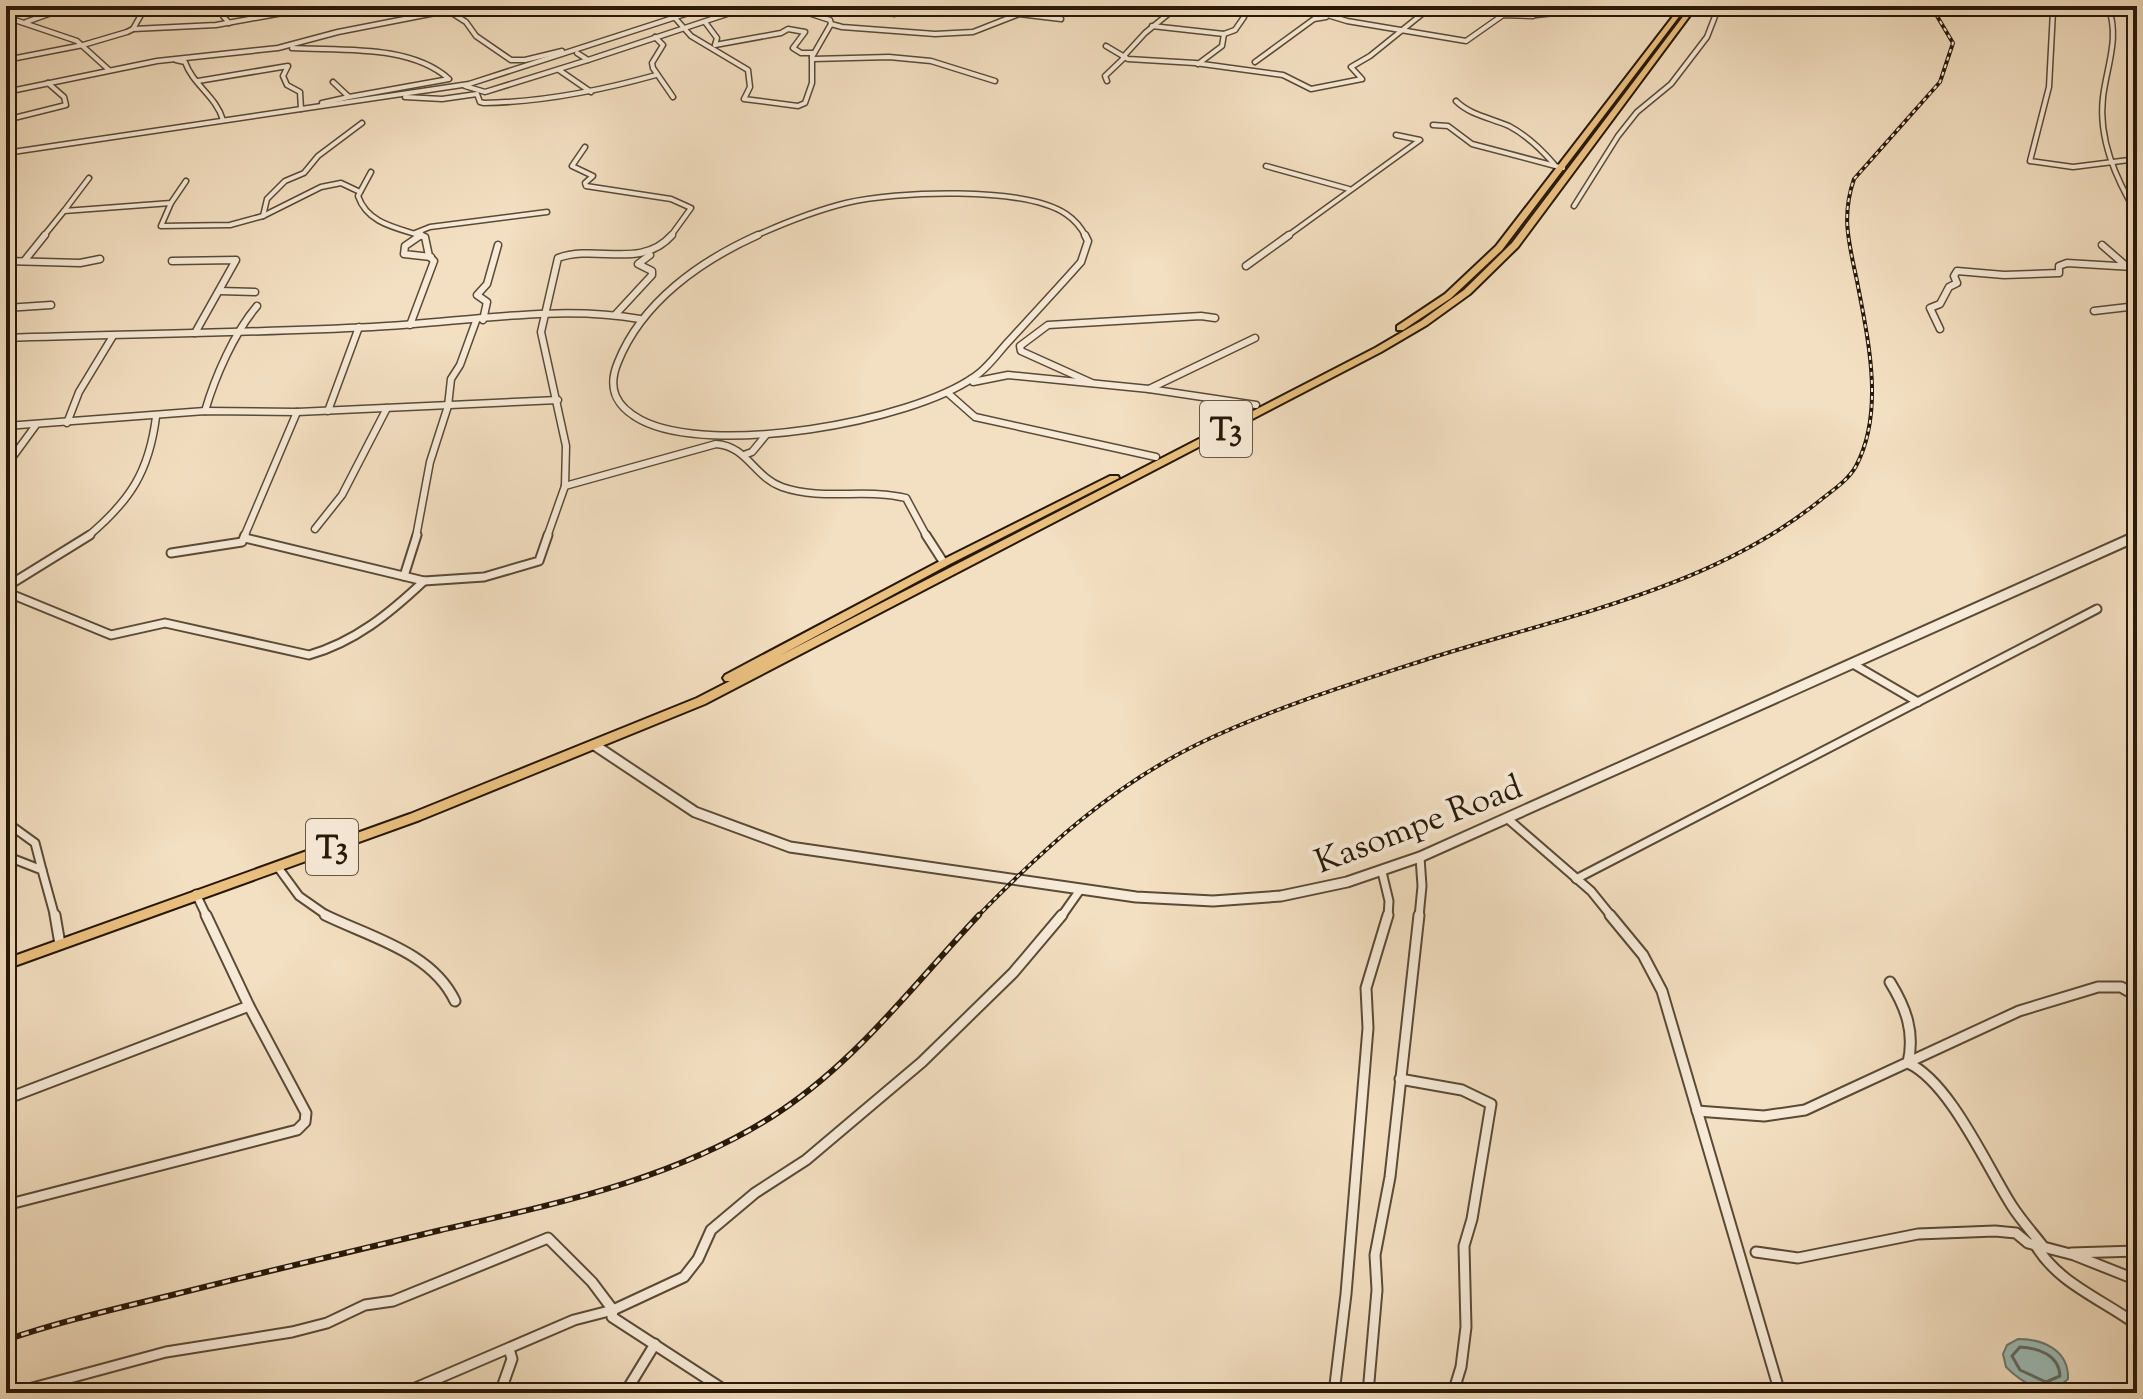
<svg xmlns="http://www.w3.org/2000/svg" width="2143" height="1399" font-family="'Sorts Mill Goudy',serif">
<rect width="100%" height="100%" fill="#f3dfc1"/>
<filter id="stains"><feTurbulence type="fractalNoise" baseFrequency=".0025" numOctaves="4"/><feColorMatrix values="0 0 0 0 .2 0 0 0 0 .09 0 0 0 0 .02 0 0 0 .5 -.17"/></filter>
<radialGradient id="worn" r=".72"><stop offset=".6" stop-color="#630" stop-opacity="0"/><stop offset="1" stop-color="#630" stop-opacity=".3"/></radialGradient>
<path fill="#9cbcb7" stroke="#6d7a71" stroke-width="2" d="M 2018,1339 C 2043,1339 2069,1350 2068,1379 C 2048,1399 2023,1384 2006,1367 L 2003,1354 L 2007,1345 Z"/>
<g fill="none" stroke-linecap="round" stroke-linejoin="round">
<path stroke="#626a60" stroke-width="3" d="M 2020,1347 C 2039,1348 2059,1355 2060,1376 L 2046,1382 L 2020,1370 L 2012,1356 Z"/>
<defs>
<g id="minor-far3">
<polyline points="226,6 223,16 229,23"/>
<polyline points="441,6 466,22 476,36 511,60 525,60 562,51"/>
<polyline points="787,6 830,20 831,24 842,27 935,34 973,32 1019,14 1061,19"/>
<polyline points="1089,6 1129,12"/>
<polyline points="1298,6 1347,21 1466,41 1503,15 1533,16 1544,6"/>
<polyline points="1646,6 1681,10"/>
<path d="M 2108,6 C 2120,38 2107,65 2103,97 C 2098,139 2116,179 2137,214"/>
<polyline points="667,10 684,12"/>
<polyline points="2053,11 2049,87 2030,161 2073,167 2137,159"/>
<polyline points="701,12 739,10 752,6"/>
<polyline points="1020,12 1033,6"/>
<polyline points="894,14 918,6"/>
<polyline points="1536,15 1617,6"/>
<polyline points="6,17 77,41 109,70"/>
<polyline points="676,19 691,36 748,70 750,87 744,99 798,106 805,103 812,83 812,57 831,24"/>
<polyline points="26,22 71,6"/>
<polyline points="705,22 717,38 715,45"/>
<polyline points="1152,26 1224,34 1222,46 1198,64"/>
<polyline points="133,29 216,25 321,6"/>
<polyline points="1224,34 1235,30 1244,17"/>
<polyline points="655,37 663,45 652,63 653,68 673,97"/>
<polyline points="715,45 781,33 788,29 805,32 793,48 801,53 812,53 812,57"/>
<polyline points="1106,46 1128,59 1195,63 1283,75 1311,89 1362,79 1351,67 1370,56 1432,6"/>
<path d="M 292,48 C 341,51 410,44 449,79 L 349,97 L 333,82"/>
<polyline points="577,53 588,60 739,10"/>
<polyline points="1123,57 1145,33 1178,6"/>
<polyline points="813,59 889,57 931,61 995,81"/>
<polyline points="6,60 83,45 127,32 133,29 146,6"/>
<path d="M 176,60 L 185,62 C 193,85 216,96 223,120"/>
<polyline points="1255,62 1314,19 1326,17"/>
<polyline points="559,70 591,92"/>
<polyline points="198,81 288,66 283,76 287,85 300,92 301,109"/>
<polyline points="1107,81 1105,76 1125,57"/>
<polyline points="465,86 485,92 588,60"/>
<polyline points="6,92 157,61 278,48 338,32 471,6"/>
<path d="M 405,97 L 442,99 L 477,94 L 480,102 L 484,103 C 543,102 599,91 656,75"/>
<path d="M 1456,101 C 1470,115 1491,118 1509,126 C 1526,135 1541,149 1554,164"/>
<polyline points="322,103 349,97"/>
<polyline points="6,120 66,105 64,97 48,83"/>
<polyline points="1433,125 1448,126 1472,144 1563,168"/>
<polyline points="585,147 572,166 593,176 585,183 586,186 671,199 691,208 670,237"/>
<polyline points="6,153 469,84 710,6"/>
<polyline points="1266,166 1349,189"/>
<path d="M 371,172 L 358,196 C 368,225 399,228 425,237"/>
<polyline points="171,203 161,226 230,225 263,216 267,199 285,181 304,173 318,156 362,123"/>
<polyline points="1574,206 1618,136 1637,112 1671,84 1707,37 1719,6"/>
<polyline points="64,211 89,178"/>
<polyline points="263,216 321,187 341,183 360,192"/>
<polyline points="415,233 430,227 547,212"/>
<polyline points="43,237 64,211 171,203 186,181"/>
<polyline points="418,237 421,235"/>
<path d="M 753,237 C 784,223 814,211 846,203 C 895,191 1024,186 1066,214 C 1075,220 1081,227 1086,237"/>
<polyline points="1286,237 1420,140 1396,135"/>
</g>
<g id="minor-far2">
<polyline points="421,235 405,246 404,254 431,257"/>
<path d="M 758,235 C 700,261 642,302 618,362 C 607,388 615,406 641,420 C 712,457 910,422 974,377 C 987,369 997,354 1008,342 C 1032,316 1057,289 1081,262 L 1088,241 L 1085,235"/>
<polyline points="2102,245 2125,265"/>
<polyline points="25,260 45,235"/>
<polyline points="6,261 80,263 100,259"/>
<polyline points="172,261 236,260 195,333"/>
<polyline points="1246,266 1289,235"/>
<polyline points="220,291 255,292"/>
<polyline points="6,308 51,305"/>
<polyline points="2094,311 2137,306"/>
<polyline points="615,315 652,275 652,271 638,264 650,255"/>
<polyline points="483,320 487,302 477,295 487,284 498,245"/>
<polyline points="410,325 434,261 429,256 425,237 419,235"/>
<polyline points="1940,329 1930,308 1940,304 1949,287 1957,283 1954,276 1957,271 2004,275 2059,273 2059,266 2067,263 2133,267"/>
<path d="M 6,338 C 128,334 250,333 372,327 C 460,323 553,304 640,319"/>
<polyline points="973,382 1008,375 1149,389 1256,405"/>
<polyline points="1092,383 1021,351 1020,346 1048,325 1201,316 1215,318"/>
<polyline points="1149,389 1255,338"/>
<polyline points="949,394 975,417 1156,457"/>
<path d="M 205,411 C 215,377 234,333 257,306"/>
<polyline points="328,411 359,327"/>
<polyline points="67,423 79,392 113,336"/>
<polyline points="6,426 205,411 297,412 558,400"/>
<polyline points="744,455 752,452 766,435"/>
<polyline points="6,466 36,425"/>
<path d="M 565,486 L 716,444 C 747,446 754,477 782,487 C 822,501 866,488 906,498 L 927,537"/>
<polyline points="315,529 342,495 387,408"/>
<path d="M 87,537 C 130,501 149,472 156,417"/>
<polyline points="244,537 297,412"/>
<polyline points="416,537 430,462 448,406 451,379 460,365 476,321"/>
<path d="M 547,537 L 565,486 L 566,446 L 541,332 L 558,258 C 597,244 641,270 672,235"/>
</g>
<g id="minor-far1">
<polyline points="926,535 944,563"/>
<polyline points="245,538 424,581 484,577 539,561 548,535"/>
<polyline points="171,553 242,542 245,535"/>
<polyline points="404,576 417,535"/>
<polyline points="6,587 90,535"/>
<path d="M 6,592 L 111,635 L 165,623 L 309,655 C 355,642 390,613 424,581"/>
<polyline points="1853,664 1918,702"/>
<polyline points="1508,819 1591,891 1612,917"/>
<polyline points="6,822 35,843 42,870"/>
<polyline points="6,856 42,870 55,917"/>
<polyline points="277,866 299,896 329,917"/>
<polyline points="1382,872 1389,901 1388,917"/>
<polyline points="1576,879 2097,609"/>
<polyline points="196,894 207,917"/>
<polyline points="1061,917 1080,890"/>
<polyline points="1419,917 1422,886 1420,857"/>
</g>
<g id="minor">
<polyline points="55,915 60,944"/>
<path d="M 325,915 C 370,937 432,952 455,1001"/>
<polyline points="1610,915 1643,955 1662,991 1780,1393"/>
<path d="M 1890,982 C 1906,1008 1915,1032 1908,1063 C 1950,1082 1987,1167 2012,1206 C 2021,1220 2032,1232 2042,1245"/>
<polyline points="1400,1079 1462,1090 1491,1104 1472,1219 1464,1246 1466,1327 1461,1367 1453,1393"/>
<polyline points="6,1099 249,1006"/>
<polyline points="1697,1111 1764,1116 1805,1110 2019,1011 2098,987 2121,987 2137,996"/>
<polyline points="6,1205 297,1130 305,1122 306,1113 249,1006 206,915"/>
<path d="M 2035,1244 C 2057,1283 2102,1299 2137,1325"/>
<polyline points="1756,1252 1798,1258 1918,1234 1995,1231 2016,1233 2028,1243 2074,1255 2137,1280"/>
<polyline points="2071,1253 2137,1251"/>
<polyline points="14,1393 166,1352 292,1332 327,1323 365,1305 393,1301 548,1238 592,1282 613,1310 612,1317 729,1393"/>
<polyline points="404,1393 574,1320 613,1310 684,1277 698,1259 711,1230 755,1193 806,1160 922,1062 1013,973 1062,915"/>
<polyline points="500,1393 512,1359 509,1349"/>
<polyline points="625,1393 655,1344"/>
<polyline points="1334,1393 1346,1294 1368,1028 1366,988 1388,915"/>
<polyline points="1368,1393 1377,1290 1375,1255 1390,1177 1419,915"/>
</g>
<polyline id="tertiary" points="596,746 695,812 790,847 1136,897 1213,901 1281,896 1347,882 1420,857 2137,536"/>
<g id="trunk">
<polygon points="1681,6 1687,6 1502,250 1451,298 1403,330 1397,330 1397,326 1445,294 1496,246"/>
<polygon points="1691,6 1697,6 1518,247 1470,294 1427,325 1381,352 705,704 420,820 6,969 6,959 410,814 697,698 730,681 725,681 723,678 725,675 940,561 1110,476 1118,476 1119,478 948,565 779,656 1375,348 1421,321 1464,290 1512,243"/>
</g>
</defs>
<use href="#minor-far3" stroke="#5a4a36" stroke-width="7"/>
<use href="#minor-far2" stroke="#5a4a36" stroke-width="9"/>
<use href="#minor-far1" stroke="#5a4a36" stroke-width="11"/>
<use href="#minor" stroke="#5a4a36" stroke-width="13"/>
<use href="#tertiary" stroke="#5a4a36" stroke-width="13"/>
<use href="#trunk" stroke="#271808" stroke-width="4"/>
<use href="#minor-far3" stroke="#f7ead7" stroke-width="4"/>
<use href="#minor-far2" stroke="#f7ead7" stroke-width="6"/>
<use href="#minor-far1" stroke="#f7ead7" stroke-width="7"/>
<use href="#minor" stroke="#f7ead7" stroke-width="9"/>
<use href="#tertiary" stroke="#f7ead7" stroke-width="9"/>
<use href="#trunk" fill="#eac080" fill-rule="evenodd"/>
<defs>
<path id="rail-far1" d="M 977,917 C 1043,849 1111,787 1196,745 C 1272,708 1354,683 1434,657 C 1565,616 1709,589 1818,502 C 1830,492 1848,481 1856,466 C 1885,411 1868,339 1857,281 C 1849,243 1841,217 1854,179 L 1940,82 L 1953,43 L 1931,6"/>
<path id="rail" d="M 6,1340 C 61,1321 119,1308 176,1294 C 264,1272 352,1251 441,1230 C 556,1204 682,1178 782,1110 C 859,1058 916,982 979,915"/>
</defs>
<use href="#rail-far1" stroke="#271808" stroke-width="4"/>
<use href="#rail" stroke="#271808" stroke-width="6"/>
<use href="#rail-far1" stroke="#f7ead7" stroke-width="2" stroke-dasharray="4" stroke-linecap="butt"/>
<use href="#rail" stroke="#f7ead7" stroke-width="3" stroke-dasharray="8" stroke-linecap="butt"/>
</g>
<g text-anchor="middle" stroke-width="8" stroke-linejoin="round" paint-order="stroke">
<g fill="#f7ead7" stroke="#655746" stroke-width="2">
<rect x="1200" y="401" width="52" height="56" rx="6"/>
<rect x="306" y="819" width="52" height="56" rx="6"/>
</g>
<g font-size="32" font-weight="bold" fill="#271808">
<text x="1226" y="440">T3</text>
<text x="332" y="858">T3</text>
</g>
<g font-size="34" fill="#271808" stroke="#f7ead7">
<text transform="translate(1418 823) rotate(-21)" y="12">Kasompe Road</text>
</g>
</g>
<rect width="2143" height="1399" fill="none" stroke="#f3dfc1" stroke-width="32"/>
<rect x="8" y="8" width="2127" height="1383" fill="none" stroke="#271808" stroke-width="4"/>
<rect x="16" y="16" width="2111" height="1367" fill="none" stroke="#271808" stroke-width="2"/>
<rect width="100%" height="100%" filter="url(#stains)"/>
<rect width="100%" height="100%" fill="url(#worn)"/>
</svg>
